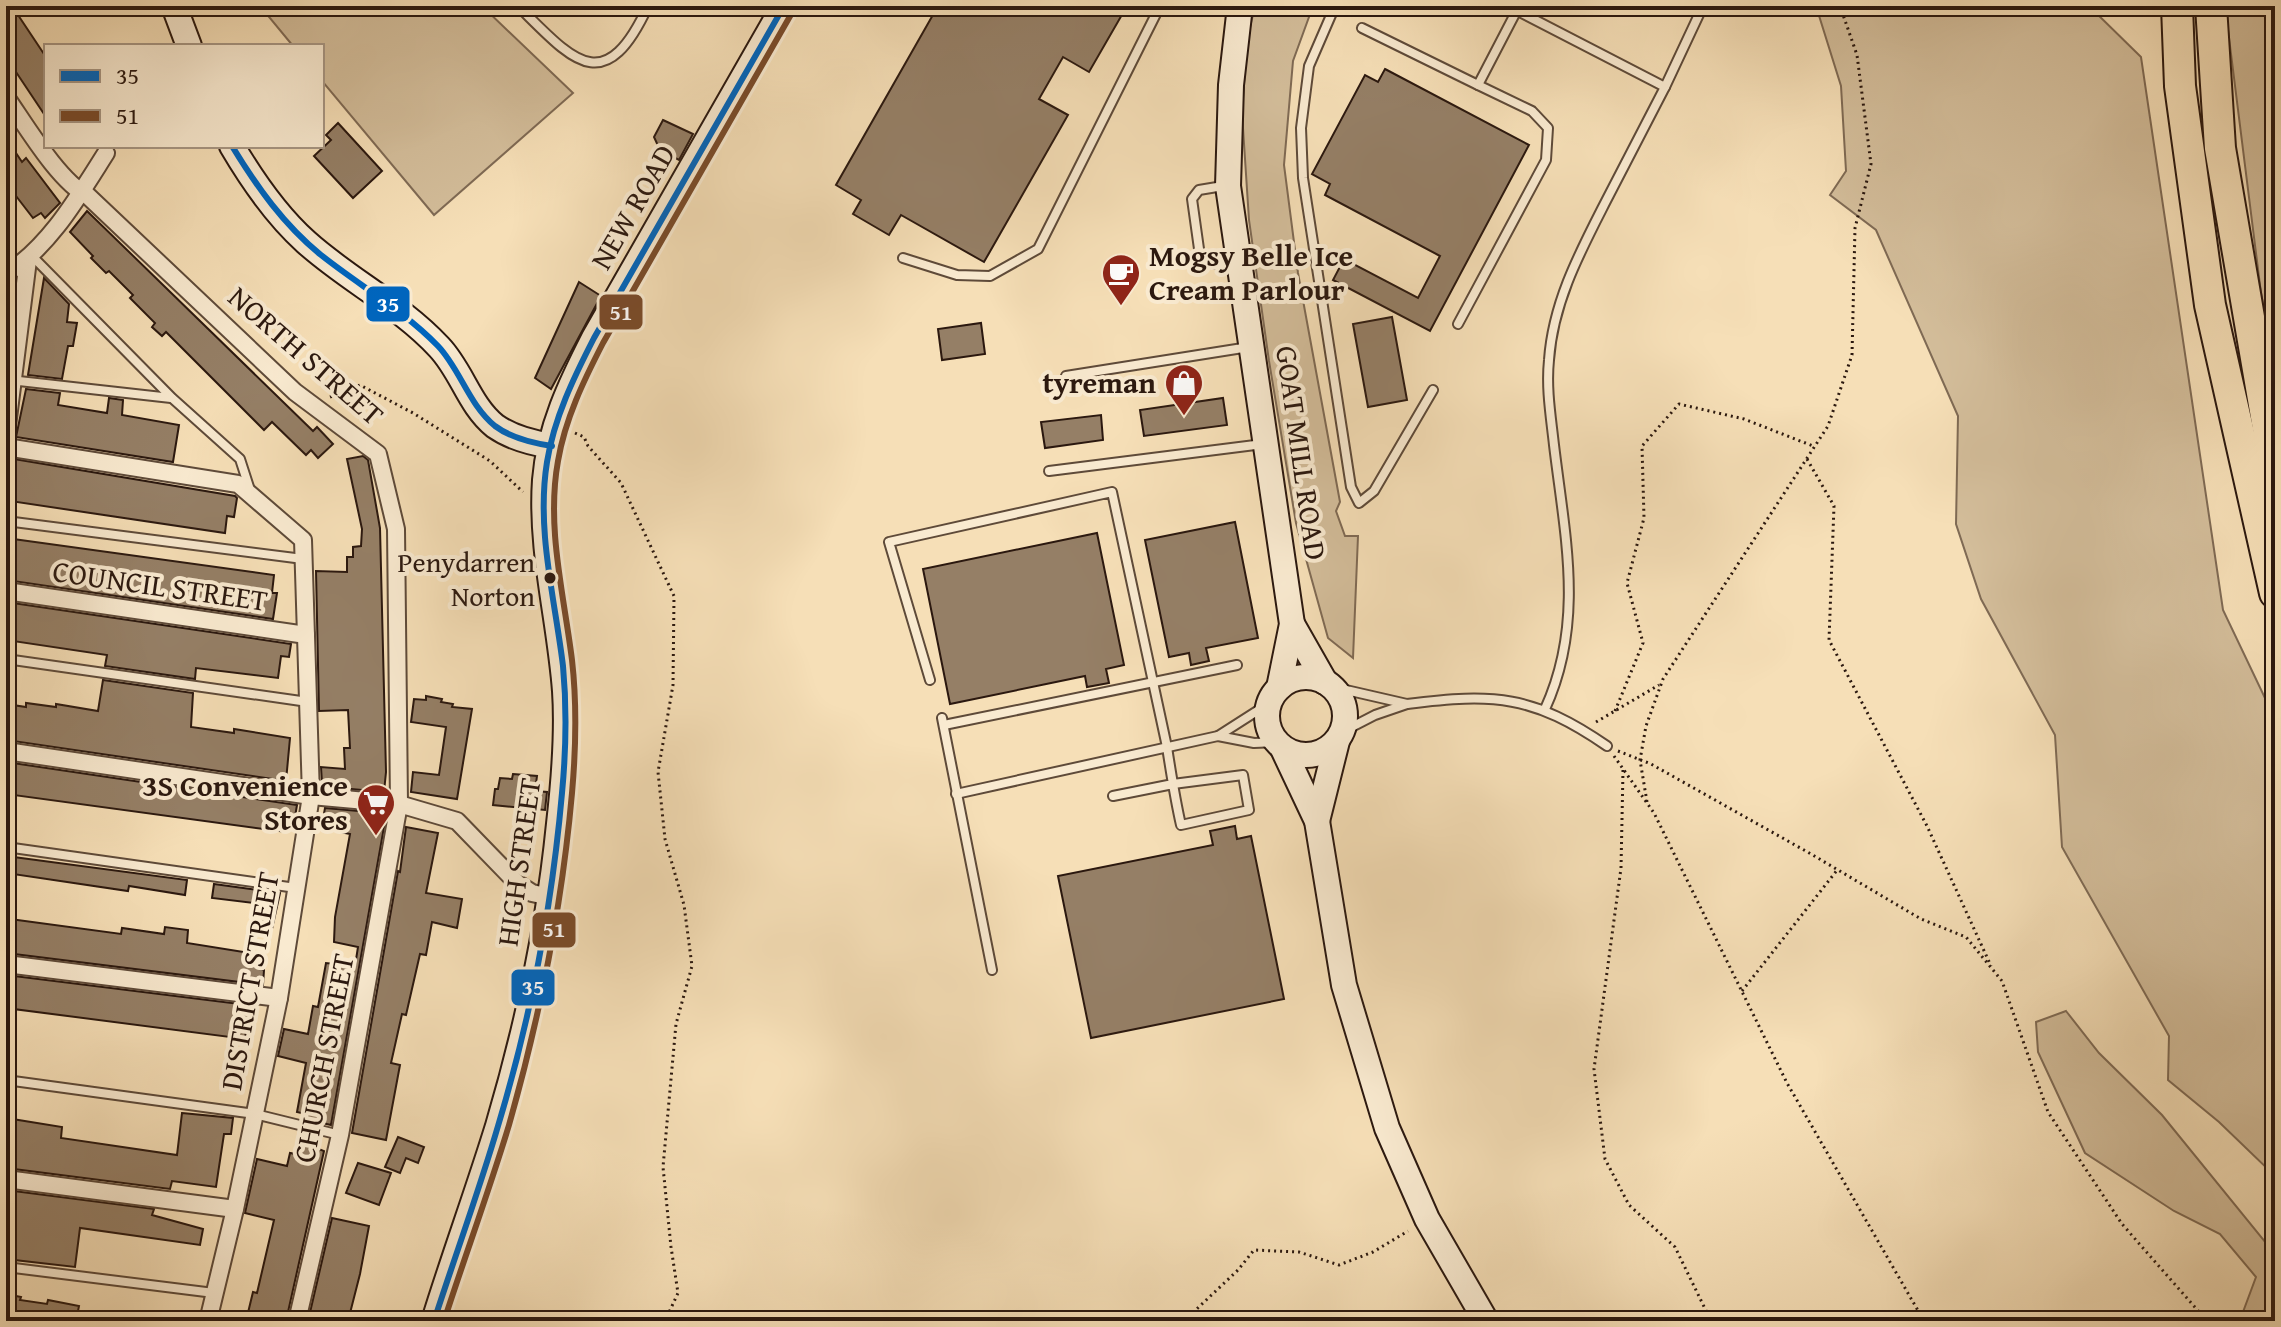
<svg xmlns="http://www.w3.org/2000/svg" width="2281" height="1327" font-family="'Gentium Book Plus',serif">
<rect width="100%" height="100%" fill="#f6dfb7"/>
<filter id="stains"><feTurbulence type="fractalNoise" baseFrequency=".0025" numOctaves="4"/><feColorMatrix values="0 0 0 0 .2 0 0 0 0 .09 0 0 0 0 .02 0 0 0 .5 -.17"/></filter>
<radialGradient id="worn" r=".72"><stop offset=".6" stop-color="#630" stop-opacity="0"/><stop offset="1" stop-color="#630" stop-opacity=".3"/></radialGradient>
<g fill="#d3bd9a" stroke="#7f6a54" stroke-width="2">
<polygon points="260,6 482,6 573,93 434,215 322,81 322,46 293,46"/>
<polygon points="1255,6 1313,6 1293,61 1284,165 1298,273 1340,502 1336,511 1345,536 1358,536 1353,658 1328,638 1296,523 1269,361 1249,220 1242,113 1247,40"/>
<polygon points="1816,6 2089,6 2141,57 2223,610 2275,719 2275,1176 2219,1122 2168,1080 2169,1036 2062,847 2055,735 1981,599 1956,524 1958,416 1876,230 1830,195 1846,171 1841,86"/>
<polygon points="2225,6 2275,6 2275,369 2261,293"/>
<polygon points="2066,1011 2099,1053 2162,1115 2275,1254 2275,1321 2246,1321 2243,1312 2256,1277 2220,1234 2174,1211 2085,1153 2038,1052 2036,1022"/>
</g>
<g fill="#957f66" stroke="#2b180f" stroke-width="2">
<polygon points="6,6 12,6 46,57 46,117 6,57"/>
<polygon points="938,6 1127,6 1089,72 1063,57 1039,99 1068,115 984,262 901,215 889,235 853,214 861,200 836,185"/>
<polygon points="1385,69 1529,145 1430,331 1333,280 1344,259 1418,298 1440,256 1325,195 1330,184 1312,174 1365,75 1378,82"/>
<polygon points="663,120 693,134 679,160 660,150 654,137"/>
<polygon points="338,123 382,171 353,198 314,156 331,140 326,135"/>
<polygon points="6,138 22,162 26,158 60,203 45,218 41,213 33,218 6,183"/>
<polygon points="87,211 313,431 317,427 333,444 318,458 311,450 306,455 272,422 264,430 166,332 162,336 152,327 155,323 130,298 133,295 109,271 106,273 91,258 93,256 70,232"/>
<polygon points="44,278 69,304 67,322 77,323 73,346 68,346 62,379 28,375"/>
<polygon points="579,282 601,296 551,389 535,378"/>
<polygon points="1392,317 1407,400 1368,407 1353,324"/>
<polygon points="981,323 985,354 942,360 938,329"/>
<polygon points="26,389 60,393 58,405 107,413 109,398 123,400 122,415 179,425 173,462 16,437"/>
<polygon points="1223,398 1227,425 1144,436 1140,410"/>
<polygon points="1101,415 1103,440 1045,448 1041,422"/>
<polygon points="363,456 368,460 380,528 386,772 384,792 329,787 329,784 322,783 321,767 345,769 344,748 350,748 348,710 319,711 316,571 347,572 347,557 353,557 353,547 361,546 362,529 347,459"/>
<polygon points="14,459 235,496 237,498 234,517 227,516 225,533 10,501"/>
<polygon points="1235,522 1258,638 1206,648 1209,661 1191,665 1189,653 1169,657 1145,540"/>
<polygon points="1097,533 1124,665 1106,669 1109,683 1087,687 1085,676 950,704 923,569"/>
<polygon points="6,538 274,575 272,593 277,593 273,619 6,580"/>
<polygon points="6,602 291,644 289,657 281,656 278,678 196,668 195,679 105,666 107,655 6,640"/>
<polygon points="103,680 193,693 191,727 234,733 234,729 290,738 286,781 6,740 6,704 26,707 26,703 56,707 56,704 98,711"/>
<polygon points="426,696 442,699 441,702 453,704 452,707 472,709 457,799 411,792 413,772 439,775 446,727 411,722 414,699 426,700"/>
<polygon points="6,762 297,805 294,823 288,822 286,832 6,794"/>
<polygon points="513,774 537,776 535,791 547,792 545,810 493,805 495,789 498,789 500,778 512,779"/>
<polygon points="325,808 381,813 386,816 331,1125 305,1119 306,1114 297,1112 306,1063 278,1056 284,1029 308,1034 313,1006 318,1007 326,963 355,966 358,947 334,942 335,917 350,834 335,831 337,822 323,819"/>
<polygon points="1235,826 1237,839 1251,836 1284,999 1091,1038 1058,876 1213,845 1210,831"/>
<polygon points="406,827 438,833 426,893 462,899 457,928 432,922 426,955 420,954 406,1015 402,1014 391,1063 400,1065 386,1140 352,1133 398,871 400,872"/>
<polygon points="6,856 187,880 185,895 129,886 128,891 6,873"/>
<polygon points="214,884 280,893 272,929 258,927 263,904 212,898"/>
<polygon points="10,919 121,934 122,928 164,934 165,927 188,930 187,943 256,954 255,962 260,962 259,969 264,970 263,985 6,953 6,928 8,929"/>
<polygon points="6,975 256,1006 253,1031 246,1030 245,1039 6,1008"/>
<polygon points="182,1113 233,1118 231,1134 224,1134 216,1187 172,1181 170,1189 6,1168 6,1118 62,1127 61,1138 177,1155"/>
<polygon points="398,1137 424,1147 418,1163 406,1158 400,1173 385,1167"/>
<polygon points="299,1141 324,1151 286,1321 246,1321 253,1292 257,1293 274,1220 245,1213 257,1159 287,1166 290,1153 296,1154"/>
<polygon points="358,1163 391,1173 379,1205 346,1193"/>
<polygon points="6,1190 154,1209 152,1215 203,1229 200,1245 80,1228 75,1267 6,1259"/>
<polygon points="332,1218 369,1226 360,1274 348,1321 308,1321"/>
<polygon points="6,1294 21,1297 20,1300 47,1304 48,1300 79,1306 76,1321 6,1321"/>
</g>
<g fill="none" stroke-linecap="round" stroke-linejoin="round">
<defs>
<g id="lane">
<path d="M 518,6 C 572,59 604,101 648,6"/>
<polyline points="1335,6 1309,66 1301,128 1303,178 1351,487 1359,503 1374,491 1433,390"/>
<path d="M 1508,6 L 1665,87 C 1645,125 1626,163 1606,201 C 1580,252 1553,302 1549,360 C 1546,389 1551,417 1554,445 C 1565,537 1585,622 1545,709"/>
<polyline points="1362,28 1478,85 1517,10"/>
<polyline points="1665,87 1703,6"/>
<polyline points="1223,186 1199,190 1192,199 1200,256 1213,264 1238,262"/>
<polyline points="32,256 172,398 240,459 250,490"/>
<polyline points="903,258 957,275 990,276 1038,249 1160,6"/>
<polyline points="1458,324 1546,160 1548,128 1532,111 1478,85"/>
<polyline points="1066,376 1249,347"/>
<polyline points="10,380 171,398"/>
<polyline points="1049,471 1263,444"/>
<polyline points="6,521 303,559"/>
<polyline points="6,659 308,702"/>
<path d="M 930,680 L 889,542 L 1112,492 L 1167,747 C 1171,773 1175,799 1181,825 L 1249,810 L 1243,775 L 1173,784 L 1113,796"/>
<polyline points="1333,687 1407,704 1375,715 1342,732"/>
<polyline points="1268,704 1218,736 1254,743 1276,742"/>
<path d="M 1407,704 C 1494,693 1533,695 1607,746"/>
<polyline points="942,718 992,970"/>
<polyline points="944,725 1237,665"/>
<polyline points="956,794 1218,736"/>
<polyline points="6,847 296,888"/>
<polyline points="6,1080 255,1114 340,1135"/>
<polyline points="6,1267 214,1293"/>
</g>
<g id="street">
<path d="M 6,97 C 25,124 59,182 88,196 L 295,392 L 378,454 L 396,529 L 399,804 L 340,1135 L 297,1321"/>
<path d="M 6,274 C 50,246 78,197 106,153"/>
<polyline points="6,434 28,260"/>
<polyline points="6,447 238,484 303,540 311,796 279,998 235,1209 208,1321"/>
<polyline points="6,591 306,635"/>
<polyline points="6,751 311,796 399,804 457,821 518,884 532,893 550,897"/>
<polyline points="6,964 279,998"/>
<polyline points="6,1179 235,1209"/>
</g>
<g id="secondary">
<polyline points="174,6 189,46"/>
<polyline points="1240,6 1231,85 1228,186 1292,624 1279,688"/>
<path d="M 232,146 C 252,180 276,215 306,242 C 348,280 400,305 439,347 C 462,371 469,405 495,426 C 512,438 532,443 552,446"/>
<polyline points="1292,624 1325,682"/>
<circle cx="1306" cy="716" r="39"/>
<polyline points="1283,749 1317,821 1344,985 1387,1128 1427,1219 1486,1321"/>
<polyline points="1317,821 1337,741"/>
<path d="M 434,1321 C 454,1256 478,1191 498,1126 C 527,1028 549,925 559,824 C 564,780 568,735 565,691 C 560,622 540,550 545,480 C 549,429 571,383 594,338 L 784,6"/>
</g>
<g id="highway">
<polyline points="2177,6 2180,86 2210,305 2275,593"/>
<polyline points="2211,6 2220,148 2275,469"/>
</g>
</defs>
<use href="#lane" stroke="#5e4a39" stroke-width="12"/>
<use href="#street" stroke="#5e4a39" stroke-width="20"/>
<use href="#secondary" stroke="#2b180f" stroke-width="28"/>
<use href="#highway" stroke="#2b180f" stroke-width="34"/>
<g stroke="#2b180f" stroke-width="3" stroke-dasharray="2 4" stroke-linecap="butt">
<polyline points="330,397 360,385 413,413 490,461 523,492"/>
<polyline points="575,433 584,437 588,446 621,483 674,596 673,685 658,772 665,839 684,905 692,966 676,1024 663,1167 671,1247 678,1293 665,1321"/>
<polyline points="1807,459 1834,506 1829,640 1927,826 1991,966"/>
<polyline points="1615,711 1643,643 1627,583 1644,518 1642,446 1679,404 1744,419 1813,446"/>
<polyline points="1596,722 1659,685"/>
<polyline points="1618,751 1651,764 1811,854 1921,919 1966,937 2002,981 2048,1112 2122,1224 2207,1321"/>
<polyline points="1614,756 1654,813 1787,1083 1924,1321"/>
<polyline points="1623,770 1621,868 1594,1069 1605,1159 1629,1205 1675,1247 1711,1321"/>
<polyline points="1647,802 1640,760 1646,726 1663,679 1828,426 1852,355 1855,228 1871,164 1857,55 1840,6"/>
<polyline points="1742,991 1838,869"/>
<polyline points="1184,1321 1238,1270 1254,1250 1299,1252 1339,1265 1373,1252 1408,1231"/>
</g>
<use href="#lane" stroke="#f9ead0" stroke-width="8"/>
<use href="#street" stroke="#f9ead0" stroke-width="16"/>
<use href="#secondary" stroke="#f9ead0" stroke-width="24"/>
<use href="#highway" stroke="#f6dfb7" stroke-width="30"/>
<defs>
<g id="bus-1">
<path d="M 232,146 C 257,187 284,225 321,255 C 360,286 403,310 438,346 C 460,369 469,405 495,426 C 511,438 532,443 552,446"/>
<path d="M 434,1321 C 455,1256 479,1191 498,1126 C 531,1017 552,906 562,793 C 566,751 567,709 563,666 C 555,599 536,530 547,462 C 554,418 574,377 594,338 L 784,6"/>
</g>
<path id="bus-2" d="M 444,1321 C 465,1256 489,1191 509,1125 C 540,1016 562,906 572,793 C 576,748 577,704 572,660 C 564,595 546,527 558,461 C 565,419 584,380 603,343 L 793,11"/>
</defs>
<use href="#bus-1" stroke="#f9ead0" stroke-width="12"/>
<use href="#bus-2" stroke="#f9ead0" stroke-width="12"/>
<use href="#bus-1" stroke="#0065bd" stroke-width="6"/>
<use href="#bus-2" stroke="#7a4b2a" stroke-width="6"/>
</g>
<defs>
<symbol id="cafe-pin" viewBox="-11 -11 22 30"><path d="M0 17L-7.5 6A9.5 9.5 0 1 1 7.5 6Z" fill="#8f2418" stroke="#f9ead0"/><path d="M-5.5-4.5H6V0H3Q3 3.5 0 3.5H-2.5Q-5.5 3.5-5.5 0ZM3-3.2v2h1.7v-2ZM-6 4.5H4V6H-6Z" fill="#fff"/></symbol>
<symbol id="shop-pin" viewBox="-11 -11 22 30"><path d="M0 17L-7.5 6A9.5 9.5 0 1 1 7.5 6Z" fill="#8f2418" stroke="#f9ead0"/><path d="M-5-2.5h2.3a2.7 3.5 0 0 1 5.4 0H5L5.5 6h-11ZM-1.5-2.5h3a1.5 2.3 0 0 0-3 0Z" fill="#fff"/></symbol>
<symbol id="supermarket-pin" viewBox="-11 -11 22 30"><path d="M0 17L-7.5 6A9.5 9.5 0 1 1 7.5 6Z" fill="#8f2418" stroke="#f9ead0"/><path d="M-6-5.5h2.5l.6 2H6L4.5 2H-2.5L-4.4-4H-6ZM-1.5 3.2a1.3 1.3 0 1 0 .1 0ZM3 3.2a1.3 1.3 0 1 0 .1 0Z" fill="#fff"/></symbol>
</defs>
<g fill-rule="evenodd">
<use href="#cafe-pin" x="1099" y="251" width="44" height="60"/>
<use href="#shop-pin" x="1162" y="361" width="44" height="60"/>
<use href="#supermarket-pin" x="354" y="781" width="44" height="60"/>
</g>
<circle fill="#2b180f" stroke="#f9ead0" stroke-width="3" cx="550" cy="578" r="7"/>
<g text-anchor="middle" stroke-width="8" stroke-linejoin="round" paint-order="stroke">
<g font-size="28" fill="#2b180f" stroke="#f9ead0" text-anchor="end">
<text x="535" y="572">Penydarren<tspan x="535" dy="34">Norton</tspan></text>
</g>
<g font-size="30" fill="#2b180f" stroke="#f9ead0">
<text transform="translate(633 207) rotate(-60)" y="10">NEW ROAD</text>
<text transform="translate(306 356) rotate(41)" y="10">NORTH STREET</text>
<text transform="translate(1301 453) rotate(82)" y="10">GOAT MILL ROAD</text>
<text transform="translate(160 586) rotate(8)" y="10">COUNCIL STREET</text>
<text transform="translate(519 862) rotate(-82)" y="10">HIGH STREET</text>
<text transform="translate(250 981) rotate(-80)" y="10">DISTRICT STREET</text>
<text transform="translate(324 1058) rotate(-79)" y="10">CHURCH STREET</text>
</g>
<g font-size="30" font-weight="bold" fill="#2b180f" stroke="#f9ead0" text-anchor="end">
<text x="1149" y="266" text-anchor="start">Mogsy Belle Ice<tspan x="1149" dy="34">Cream Parlour</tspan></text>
<text x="1156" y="393">tyreman</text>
<text x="348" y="796">3S Convenience<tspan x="348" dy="34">Stores</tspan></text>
</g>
</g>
<g stroke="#f9ead0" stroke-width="3">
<rect x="365" y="285" width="46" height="38" rx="8" fill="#0065bd"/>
<rect x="598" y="293" width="46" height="38" rx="8" fill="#7a4b2a"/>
<rect x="531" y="911" width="46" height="38" rx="8" fill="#7a4b2a"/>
<rect x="510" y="968" width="46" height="39" rx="8" fill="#0065bd"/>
</g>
<g font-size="22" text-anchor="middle" font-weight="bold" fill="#fff">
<text x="388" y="312">35</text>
<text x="621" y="320">51</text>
<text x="554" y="937">51</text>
<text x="533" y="995">35</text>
</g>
<rect width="2281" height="1327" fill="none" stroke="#f6dfb7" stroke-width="32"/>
<rect x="8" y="8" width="2265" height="1311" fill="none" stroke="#2b180f" stroke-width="4"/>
<rect x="16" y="16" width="2249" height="1295" fill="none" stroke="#2b180f" stroke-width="2"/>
<rect x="44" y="44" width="280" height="104" fill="#f9ead0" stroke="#a79683" stroke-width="2"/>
<rect x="60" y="70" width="40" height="12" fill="#0065bd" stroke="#a79683" stroke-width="2"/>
<text x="116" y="84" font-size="24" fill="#2b180f">35</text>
<rect x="60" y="110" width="40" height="12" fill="#7a4b2a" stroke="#a79683" stroke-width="2"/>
<text x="116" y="124" font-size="24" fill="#2b180f">51</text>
<rect width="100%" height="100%" filter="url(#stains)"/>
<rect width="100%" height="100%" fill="url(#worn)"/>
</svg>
